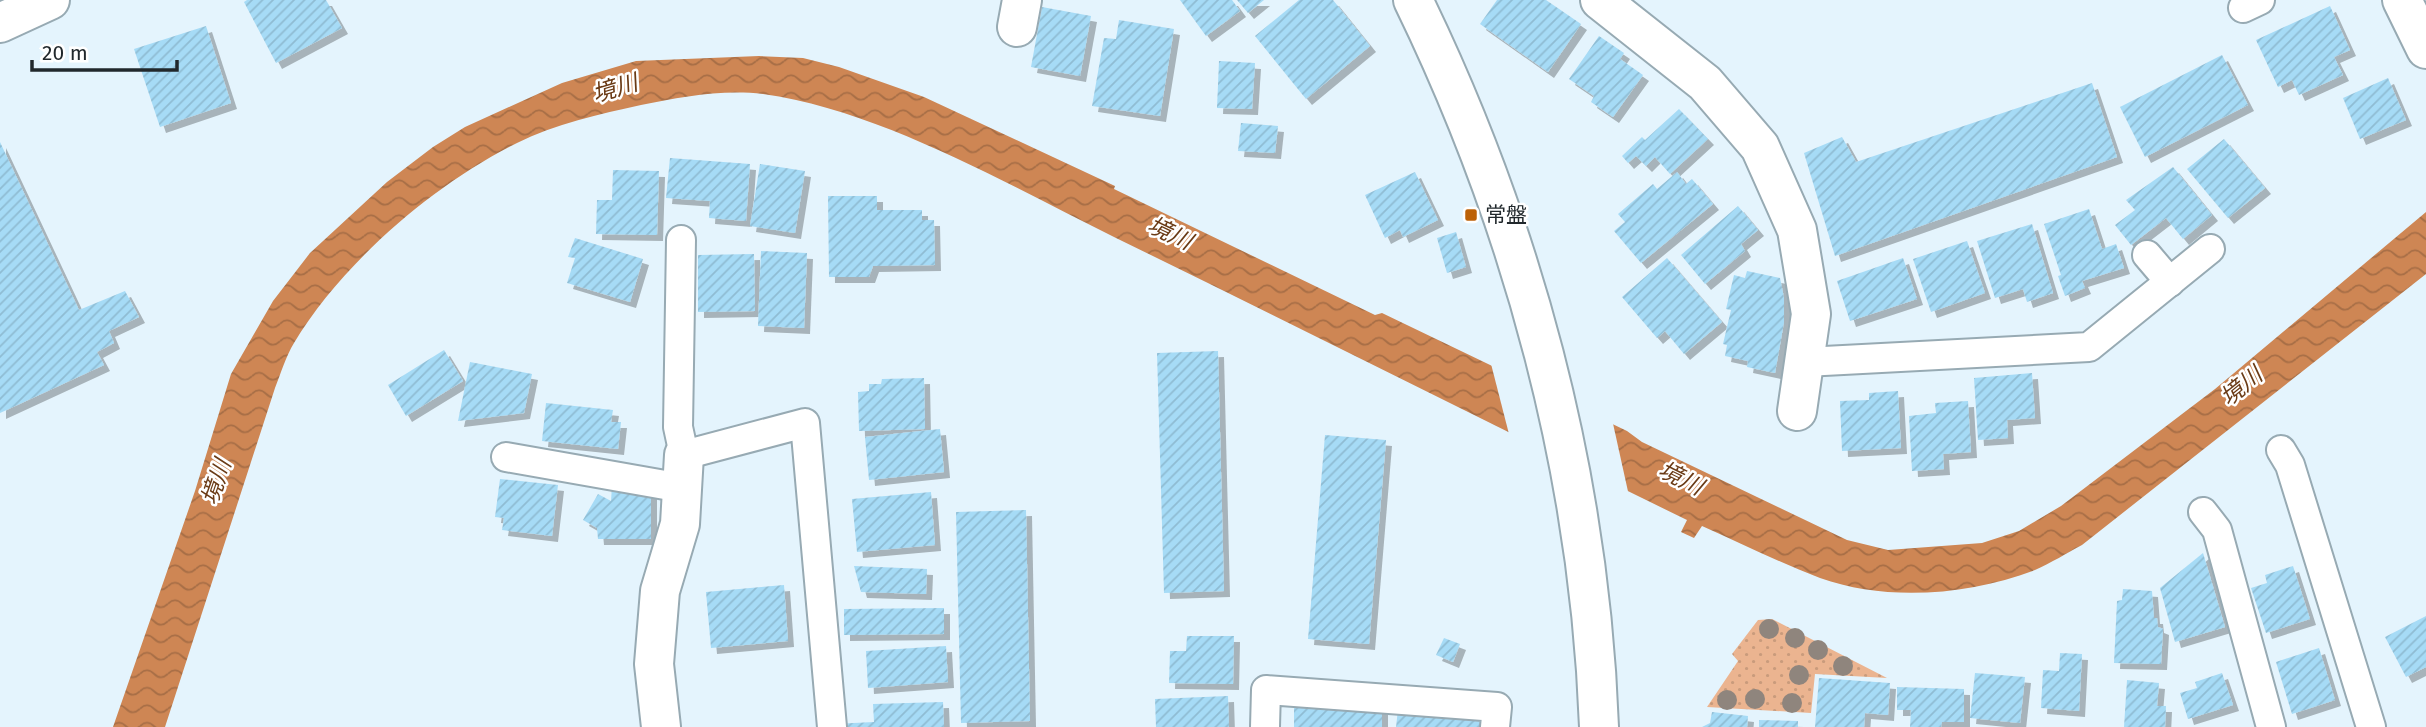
<svg xmlns="http://www.w3.org/2000/svg" width="2426" height="727" font-family="'Fira Sans','Noto Sans JP',sans-serif">
<defs>
<pattern id="park-dots" width="8" height="8" patternUnits="userSpaceOnUse" patternTransform="scale(1.75)"><rect width="8" height="8" fill="#ebb490"/><path d="M2 2h.1M6 6h.1" fill="none" stroke="#c99b7c" stroke-width="1.8" stroke-linecap="round"/></pattern>
<pattern id="water-waves" width="16" height="10" patternUnits="userSpaceOnUse" patternTransform="scale(1.75)"><rect width="16" height="10" fill="#ce8654"/><path d="M0 5q4-4 8 0t8 0" fill="none" stroke="#a76e46"/></pattern>
<pattern id="building-hatch" width="6" height="6" patternUnits="userSpaceOnUse" patternTransform="scale(1.75)"><rect width="6" height="6" fill="#a6dbf6"/><path d="M-1 1l2-2M0 6l6-6M5 7l2-2" fill="none" stroke="#8fbcd3"/></pattern>
<filter id="shadow"><feDropShadow dx="6" dy="6" stdDeviation="0" flood-color="#0004"/></filter>
</defs>
<rect width="100%" height="100%" fill="#e4f4fd"/>
<polygon fill="url(#park-dots)" points="1772,619 1887,678 1815,674 1811,713 1707,707 1738,661 1732,654 1758,620"/>
<path fill="url(#water-waves)" d="M 759,56 L 803,58 L 839,67 L 924,97 L 1115,186 L 1114,189 L 1375,315 L 1382,313 L 1627,431 L 1642,442 L 1847,540 L 1888,550 L 1982,543 L 2019,531 L 2061,506 L 2215,389 L 2426,212 L 2426,274 L 2082,545 C 2067,553 2051,563 2035,570 C 1969,595 1887,602 1820,578 C 1780,563 1741,543 1702,526 L 1694,538 L 1681,532 L 1687,520 C 1496,427 1307,331 1116,238 C 1008,185 883,111 763,94 C 723,89 680,97 641,105 C 600,114 555,124 517,143 C 434,184 342,263 294,343 C 286,356 281,373 275,388 L 165,727 L 113,727 L 195,491 L 231,374 L 273,301 L 310,253 L 387,182 L 433,147 L 465,127 L 562,83 L 636,61 Z"/>
<polygon fill="#e4f4fd" points="1490,360 1612,419 1629,496 1510,438"/>
<g fill="url(#building-hatch)" filter="url(#shadow)">
<polygon points="247,0 326,0 342,28 276,63 244,2"/>
<polygon points="1180,0 1232,0 1240,11 1206,36"/>
<polygon points="1237,0 1264,0 1248,13"/>
<polygon points="1299,0 1333,0 1370,46 1306,99 1255,36"/>
<polygon points="1497,0 1546,0 1581,24 1548,72 1480,24"/>
<polygon points="2330,6 2350,50 2334,57 2343,75 2299,95 2292,80 2278,87 2256,40"/>
<polygon points="1042,7 1091,16 1080,76 1031,67"/>
<polygon points="1119,20 1174,29 1160,116 1092,106 1104,38 1116,39"/>
<polygon points="206,26 231,103 160,127 134,49"/>
<polygon points="1599,36 1624,53 1620,59 1643,75 1613,117 1591,102 1594,96 1569,79"/>
<polygon points="2222,55 2248,105 2145,157 2120,107"/>
<polygon points="1219,61 1255,63 1252,109 1217,108"/>
<polygon points="2388,78 2406,120 2360,139 2343,98"/>
<polygon points="2092,83 2117,157 1835,256 1804,153 1842,137 1856,162"/>
<polygon points="1679,109 1708,139 1670,174 1655,157 1646,166 1636,156 1628,163 1622,156 1642,137 1645,140"/>
<polygon points="1241,123 1278,126 1275,153 1238,151"/>
<polygon points="2224,139 2265,188 2228,218 2187,169"/>
<polygon points="0,142 79,310 125,291 139,317 109,331 114,343 97,352 104,365 0,413"/>
<polygon points="670,158 750,164 746,221 709,218 710,201 666,198"/>
<polygon points="760,164 805,171 795,233 750,226"/>
<polygon points="2173,167 2212,215 2183,239 2166,218 2131,245 2115,225 2135,210 2126,200"/>
<polygon points="613,170 659,171 657,235 596,234 597,200 612,200"/>
<polygon points="1415,172 1438,220 1403,237 1400,230 1385,238 1365,195"/>
<polygon points="1677,172 1686,184 1692,179 1713,204 1641,263 1614,231 1625,222 1618,214 1653,184 1657,189"/>
<polygon points="828,196 877,196 877,210 922,210 922,220 934,220 935,265 873,266 869,277 829,277"/>
<polygon points="1738,206 1758,230 1741,244 1745,251 1705,284 1681,255"/>
<polygon points="2089,209 2102,249 2116,244 2124,268 2082,281 2085,288 2065,296 2058,276 2061,275 2044,224"/>
<polygon points="2032,224 2053,293 2027,302 2023,289 1995,298 1977,241"/>
<polygon points="1456,232 1466,267 1447,273 1437,238"/>
<polygon points="575,238 643,259 630,302 567,283 575,258 568,257"/>
<polygon points="1967,241 1985,293 1931,312 1913,259"/>
<polygon points="761,251 807,253 804,328 758,326"/>
<polygon points="754,254 755,311 698,312 698,255"/>
<polygon points="1667,258 1722,322 1684,354 1665,331 1657,338 1622,297"/>
<polygon points="1903,258 1917,299 1850,321 1837,281"/>
<polygon points="1747,271 1780,278 1784,298 1784,322 1775,373 1747,367 1748,361 1725,356 1727,345 1723,344 1731,310 1726,309 1734,275 1745,278"/>
<polygon points="444,350 463,381 406,416 388,385"/>
<polygon points="1218,351 1224,591 1164,593 1157,353"/>
<polygon points="470,362 532,374 524,413 458,421"/>
<polygon points="2032,373 2035,418 2007,420 2008,438 1978,440 1974,378"/>
<polygon points="924,378 925,429 859,431 858,392 869,391 869,384 881,384 882,379"/>
<polygon points="1898,391 1901,448 1842,451 1840,401 1869,400 1869,393"/>
<polygon points="1968,401 1971,452 1943,454 1944,469 1912,471 1909,416 1936,413 1935,403"/>
<polygon points="546,403 613,410 611,422 621,422 618,449 542,441"/>
<polygon points="940,429 944,472 869,480 865,437"/>
<polygon points="1325,435 1386,440 1369,644 1308,639"/>
<polygon points="500,479 558,485 552,536 502,530 504,518 495,517"/>
<polygon points="612,486 651,486 651,539 598,539 597,528 583,520 598,494 611,501"/>
<polygon points="931,492 935,545 857,552 852,499"/>
<polygon points="1026,510 1030,721 961,723 956,512"/>
<polygon points="2203,553 2225,627 2175,642 2160,588"/>
<polygon points="854,566 927,569 926,594 861,592"/>
<polygon points="2293,566 2310,619 2266,633 2251,588 2267,583 2265,575"/>
<polygon points="784,585 788,641 711,648 706,592"/>
<polygon points="2123,589 2152,591 2154,618 2157,618 2158,627 2163,629 2161,664 2114,663 2117,601 2122,600"/>
<polygon points="944,608 944,634 844,635 844,609"/>
<polygon points="2426,616 2426,667 2406,677 2385,637"/>
<polygon points="1187,636 1234,636 1233,684 1169,683 1170,651 1186,651"/>
<polygon points="1444,638 1460,644 1453,662 1436,655"/>
<polygon points="946,646 948,682 868,688 866,651"/>
<polygon points="2319,648 2335,700 2292,714 2276,662"/>
<polygon points="2060,653 2082,654 2079,711 2041,708 2043,670 2059,671"/>
<polygon points="1975,673 2025,677 2020,723 1970,718"/>
<polygon points="2222,673 2233,705 2188,719 2180,693 2197,688 2195,682"/>
<polygon points="1819,678 1890,683 1888,715 1865,713 1864,727 1815,727"/>
<polygon points="2127,680 2159,683 2157,706 2166,706 2165,727 2124,727"/>
<polygon points="1897,687 1964,689 1964,722 1942,722 1941,727 1910,727 1911,710 1897,710"/>
<polygon points="1228,696 1229,727 1156,727 1155,699"/>
<polygon points="1382,701 1382,727 1294,727 1294,702"/>
<polygon points="1399,701 1489,710 1488,727 1396,727"/>
<polygon points="943,702 944,727 833,727 833,724 874,722 873,704"/>
<polygon points="1712,712 1748,716 1747,727 1702,727 1710,723"/>
<polygon points="1759,720 1798,721 1798,727 1759,727"/>
</g>
<g fill="none" stroke-linecap="round" stroke-linejoin="round">
<defs>
<g id="lane">
<polyline points="2243,8 2260,0"/>
<polyline points="681,240 678,427 684,455 805,423 832,727"/>
<polyline points="2147,255 2170,282"/>
<polyline points="1805,362 2089,347 2210,249"/>
<polyline points="2281,450 2290,465 2371,727"/>
<polyline points="506,457 682,488"/>
<polyline points="2203,512 2217,530 2271,727"/>
<polyline points="1265,727 1266,690 1497,707 1495,727"/>
</g>
<g id="street">
<polyline points="1600,0 1705,83 1760,147 1797,230 1811,314 1797,411"/>
<polyline points="2402,0 2426,49"/>
<polyline points="1017,27 1022,0"/>
<polyline points="661,727 654,664 660,591 680,524 684,455"/>
</g>
<path id="secondary" d="M 1413,0 C 1523,226 1590,476 1599,727"/>
<polyline id="primary" points="0,23 50,0"/>
</defs>
<use href="#lane" stroke="#97aab3" stroke-width="32"/>
<use href="#street" stroke="#97aab3" stroke-width="42"/>
<use href="#secondary" stroke="#97aab3" stroke-width="42"/>
<use href="#primary" stroke="#97aab3" stroke-width="42"/>
<use href="#lane" stroke="#fff" stroke-width="28"/>
<use href="#street" stroke="#fff" stroke-width="38"/>
<use href="#secondary" stroke="#fff" stroke-width="38"/>
<use href="#primary" stroke="#fff" stroke-width="38"/>
</g>
<g fill="#8f857d">
<circle cx="1769" cy="629" r="10"/>
<circle cx="1795" cy="638" r="10"/>
<circle cx="1818" cy="650" r="10"/>
<circle cx="1843" cy="666" r="10"/>
<circle cx="1799" cy="675" r="10"/>
<circle cx="1755" cy="699" r="10"/>
<circle cx="1727" cy="700" r="10"/>
<circle cx="1792" cy="703" r="10"/>
</g>
<rect fill="#bc6107" stroke="#fff" stroke-width="2.5" x="1464" y="208" width="14" height="14" rx="3.5"/>
<g text-anchor="middle" stroke-width="5" stroke-linejoin="round" paint-order="stroke">
<g font-size="21" fill="#21282c" stroke="#fff" text-anchor="start">
<text x="1485" y="222">常盤</text>
</g>
<g font-size="23" font-style="italic" fill="#6a3a15" stroke="#fff">
<text transform="translate(615 88) rotate(-17)" y="8">境川</text>
<text transform="translate(1170 233) rotate(25)" y="8">境川</text>
<text transform="translate(2241 386) rotate(-39)" y="8">境川</text>
<text transform="translate(1681 478) rotate(26)" y="8">境川</text>
<text transform="translate(216 482) rotate(-71)" y="8">境川</text>
</g>
</g>
<path d="M32 60v10h145v-10" fill="none" stroke="#21282c" stroke-width="3.5"/>
<text x="42" y="60" font-size="21" fill="#21282c" stroke="#ffffff" stroke-width="5" paint-order="stroke">20 m</text>
</svg>
